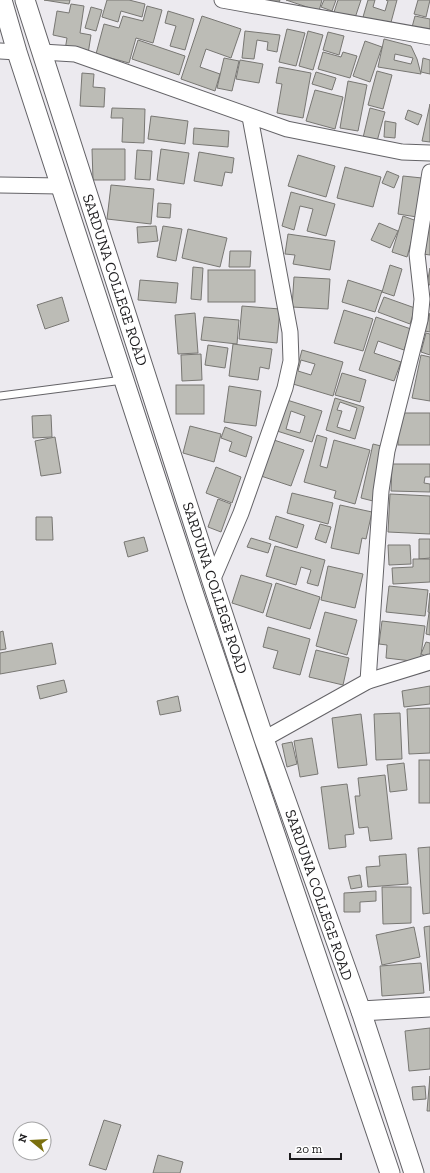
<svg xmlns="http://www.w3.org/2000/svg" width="430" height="1173" font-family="'Zilla Slab',serif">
<rect width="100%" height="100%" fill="#eceaef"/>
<g fill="#bcbcb6" stroke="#787773" fill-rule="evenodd">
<polygon points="44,0 70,0 69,4"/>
<polygon points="107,0 129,0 145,4 142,17 121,11 118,22 102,17"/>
<polygon points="261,0 280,0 277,6"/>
<polygon points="286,0 322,0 319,11"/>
<polygon points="324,0 336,0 332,11 321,7"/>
<polygon points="338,0 361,0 355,18 334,12"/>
<polygon points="368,0 375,0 373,7 385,11 388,1 386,0 397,0 390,26 363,17"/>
<polygon points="418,0 430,0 426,17 414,14"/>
<polygon points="71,4 84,6 80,33 91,35 88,54 65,50 67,38 53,35 57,11 69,13"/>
<polygon points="147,6 162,10 153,43 136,38 129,63 96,54 104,24 119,28 123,16 143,21"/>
<polygon points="91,7 102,10 96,31 85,28"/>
<polygon points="168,11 194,19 185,50 170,46 176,26 165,23"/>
<polygon points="202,16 241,29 231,58 206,49 200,67 220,74 215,91 181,79"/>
<polygon points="415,16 430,19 430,35 411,31"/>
<polygon points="287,29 305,33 296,66 279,62"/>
<polygon points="245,31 280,35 277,52 267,50 268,42 257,40 254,59 242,58"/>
<polygon points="308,31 323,35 313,70 299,66"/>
<polygon points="328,32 344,36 339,55 323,50"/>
<path d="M 384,39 L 411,46 L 417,59 L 421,74 L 378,67 ZM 395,54 L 413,58 L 411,64 L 394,60 Z"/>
<polygon points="138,40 185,56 179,75 132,59"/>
<polygon points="365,41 382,47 370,82 353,76"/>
<polygon points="323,52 341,57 343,52 357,56 350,78 318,69"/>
<polygon points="224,58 239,61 232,91 217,88"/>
<polygon points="423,58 430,60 430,74 421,72"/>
<polygon points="240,60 263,64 259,83 236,79"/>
<polygon points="279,67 311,73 303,118 277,113 282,84 276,83"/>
<polygon points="377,71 392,75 383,109 368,105"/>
<polygon points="316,72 336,78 332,90 312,84"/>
<polygon points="82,73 94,74 93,87 105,88 104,107 80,106"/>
<polygon points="348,81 367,85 358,131 340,128"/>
<polygon points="315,90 343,97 335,129 306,121"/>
<polygon points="430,104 430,142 422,141"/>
<polygon points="112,108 145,109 144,143 122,142 123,118 111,118"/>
<polygon points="370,108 385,112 376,145 362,142"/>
<polygon points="408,110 422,115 418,125 405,119"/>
<polygon points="151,116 188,121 185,144 148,139"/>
<polygon points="385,121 396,123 395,138 384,137"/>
<polygon points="194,128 229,131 228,147 193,144"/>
<polygon points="92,149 125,149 125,180 93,180"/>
<polygon points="161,149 189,153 184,184 157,180"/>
<polygon points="137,150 152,151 150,180 135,179"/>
<polygon points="199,152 234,158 232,173 225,172 222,186 194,181"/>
<polygon points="298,155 335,166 326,197 288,186"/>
<polygon points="345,167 381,177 373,207 337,198"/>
<polygon points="387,171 399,176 394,188 382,183"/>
<polygon points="403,176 422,178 417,217 398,214"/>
<polygon points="111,185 154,189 151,224 107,219"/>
<polygon points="291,192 335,204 326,236 307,231 313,209 300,206 294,230 282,226"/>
<polygon points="158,203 171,204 170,218 157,217"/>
<polygon points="403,216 417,221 407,257 392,252"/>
<polygon points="430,220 430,255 423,254"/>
<polygon points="379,223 398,231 390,248 371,240"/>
<polygon points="156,226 158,241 138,243 137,227"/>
<polygon points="163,226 182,229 176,261 157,257"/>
<polygon points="188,229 227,238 220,267 182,258"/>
<polygon points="288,234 335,241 330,270 293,264 295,255 285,254"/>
<polygon points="230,251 251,251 250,267 229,267"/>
<polygon points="390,265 402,269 394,296 382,292"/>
<polygon points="193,267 203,268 201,300 191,299"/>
<polygon points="430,268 430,285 427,284"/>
<rect x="208" y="270" width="47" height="32"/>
<polygon points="294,277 330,279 328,309 292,307"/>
<polygon points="140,280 178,283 176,303 138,300"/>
<polygon points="348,280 382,291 375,312 342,302"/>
<polygon points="62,297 69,321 45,329 37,305"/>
<polygon points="384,297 415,308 410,324 378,312"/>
<polygon points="242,306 280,309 277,343 239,339"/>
<polygon points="344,310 373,319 363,351 334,343"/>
<polygon points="195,313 198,353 178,354 175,315"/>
<polygon points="430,313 430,332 425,331"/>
<polygon points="204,317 239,320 237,344 201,340"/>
<polygon points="376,317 411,329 404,350 378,341 374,353 401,362 394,381 359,370"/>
<polygon points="426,333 430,334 430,355 421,352"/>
<polygon points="233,344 272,349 269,369 260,367 258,380 229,376"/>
<polygon points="208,345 228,348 225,368 205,365"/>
<path d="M 302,350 L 343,362 L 333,396 L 293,384 ZM 301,360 L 315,364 L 311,375 L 298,371 Z"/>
<polygon points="201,354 202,380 182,381 181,355"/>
<polygon points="421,355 430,357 430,401 412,398"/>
<polygon points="342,373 366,380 360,402 335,395"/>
<rect x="176" y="385" width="28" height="29"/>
<polygon points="229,386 261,391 256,426 224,422"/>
<path d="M 335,398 L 364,407 L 355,439 L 326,430 ZM 340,402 L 357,408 L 350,431 L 337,427 L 342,411 L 337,410 Z"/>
<path d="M 287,400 L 322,411 L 312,442 L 277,431 ZM 291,411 L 305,416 L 300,433 L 286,429 Z"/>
<rect x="398" y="413" width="32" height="32"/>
<polygon points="51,415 52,437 33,438 32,416"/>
<polygon points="190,426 221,434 214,462 183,453"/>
<polygon points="225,427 252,437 246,457 229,451 232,442 221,438"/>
<polygon points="317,435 327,438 320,466 327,468 334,440 370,450 355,504 334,498 336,491 304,482"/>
<polygon points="55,437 61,473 41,476 35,441"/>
<polygon points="274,440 304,450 291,486 261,476"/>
<polygon points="373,444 385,447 373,501 361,498"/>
<polygon points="392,464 430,464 430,477 425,477 424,483 430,484 430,492 391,491"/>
<polygon points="216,467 241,477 232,503 206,493"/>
<polygon points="292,493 333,503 328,524 287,513"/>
<polygon points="390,494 430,496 430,534 388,532"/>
<polygon points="218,499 231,504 221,532 208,527"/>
<polygon points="340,505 372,512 366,539 362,538 359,554 331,548"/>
<polygon points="276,516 304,525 297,548 269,539"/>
<polygon points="36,517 52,517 53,540 36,540"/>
<polygon points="320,524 331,527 326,543 315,539"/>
<polygon points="144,537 148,551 128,557 124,542"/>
<polygon points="251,538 271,544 268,553 247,547"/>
<polygon points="419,539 430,539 430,558 419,559"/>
<polygon points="388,545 410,545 411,564 389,565"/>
<polygon points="275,546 325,560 318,586 307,583 311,570 301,567 296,585 266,576"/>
<polygon points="413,559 430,559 430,582 393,584 392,568 413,567"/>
<polygon points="328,566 363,574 355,608 321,600"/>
<polygon points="241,575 272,584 263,613 232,603"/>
<polygon points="276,583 320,597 310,629 266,616"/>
<polygon points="389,586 428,590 425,616 386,612"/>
<polygon points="430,593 430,613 428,612"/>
<polygon points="325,612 357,620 347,655 316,646"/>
<polygon points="429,613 430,613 430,635 426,634"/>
<polygon points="382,621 425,626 420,662 386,658 387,645 379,644"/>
<polygon points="268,627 310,639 300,675 273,668 278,651 263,647"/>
<polygon points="3,631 6,649 0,650 0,632"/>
<polygon points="426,642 430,643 430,658 421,654"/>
<polygon points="52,643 56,664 0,674 0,653"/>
<polygon points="316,650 349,658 343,685 309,677"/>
<polygon points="64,680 67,692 40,699 37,686"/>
<polygon points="430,686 430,704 404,707 402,691"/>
<polygon points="178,696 181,711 160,715 157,701"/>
<polygon points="430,708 430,753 409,754 407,709"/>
<polygon points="400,713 402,759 376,760 374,714"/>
<polygon points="361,714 367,765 338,768 332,718"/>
<polygon points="312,738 318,774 300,777 294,741"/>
<polygon points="292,742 297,764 287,767 282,744"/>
<rect x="419" y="760" width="11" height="43"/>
<polygon points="404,763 407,790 390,792 387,765"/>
<polygon points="385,775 392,839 370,841 368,827 359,828 355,796 360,796 358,778"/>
<polygon points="347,784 354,834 345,835 346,847 329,849 321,787"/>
<polygon points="430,847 430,913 423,914 418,848"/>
<polygon points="406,854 408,884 368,887 366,867 380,866 379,856"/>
<polygon points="360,875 362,887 351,889 348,877"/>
<polygon points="382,887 411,887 411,923 383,924"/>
<polygon points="376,891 376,901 360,902 360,912 344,912 344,893"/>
<polygon points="430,926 430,991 424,927"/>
<polygon points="414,927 420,957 382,965 376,935"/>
<polygon points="421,963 424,993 382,996 380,966"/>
<polygon points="430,1028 430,1069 409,1071 405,1031"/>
<polygon points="430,1076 430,1111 427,1111"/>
<polygon points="425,1086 426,1099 413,1100 412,1087"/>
<polygon points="104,1120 121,1125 106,1170 89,1165"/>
<polygon points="158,1155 183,1162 180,1173 153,1173"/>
</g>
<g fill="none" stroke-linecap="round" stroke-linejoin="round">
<defs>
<polyline id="service" points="0,396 123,380"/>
<g id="minor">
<polyline points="222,0 430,37"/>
<polyline points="0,51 17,52"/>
<polyline points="42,52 75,54 287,129 402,152 430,153"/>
<polyline points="0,185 60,186"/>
<polyline points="212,581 241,513 285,388 291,361 290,332 250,117"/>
<polyline points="368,681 381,491 387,451 420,320 422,299 417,254 430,172"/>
<polyline points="264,739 368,681 430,662"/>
</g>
<g id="tertiary">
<polyline points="2,0 17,52 195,598 390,1173"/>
<polyline points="25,0 212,581 264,739 361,1011 414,1173"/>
<polyline points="361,1011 430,1007"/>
</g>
</defs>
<use href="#service" stroke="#646367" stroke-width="9"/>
<use href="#minor" stroke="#646367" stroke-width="17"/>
<use href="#tertiary" stroke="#646367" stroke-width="21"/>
<use href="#service" stroke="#fff" stroke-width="7"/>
<use href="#minor" stroke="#fff" stroke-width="15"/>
<use href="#tertiary" stroke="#fff" stroke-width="19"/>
</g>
<g text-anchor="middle" stroke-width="4" stroke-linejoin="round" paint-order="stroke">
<g font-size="15" fill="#1c1b1d" stroke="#fff">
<text transform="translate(115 280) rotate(72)" y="5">SARDUNA COLLEGE ROAD</text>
<text transform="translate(215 588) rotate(72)" y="5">SARDUNA COLLEGE ROAD</text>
<text transform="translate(319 895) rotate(71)" y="5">SARDUNA COLLEGE ROAD</text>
</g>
</g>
<g transform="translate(32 1141) rotate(288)"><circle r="19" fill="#ffffff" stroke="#a4a4a5"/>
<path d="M0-3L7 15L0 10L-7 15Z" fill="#7b700f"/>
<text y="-6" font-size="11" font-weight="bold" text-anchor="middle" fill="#1c1b1d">N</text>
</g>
<path d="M290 1153v6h51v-6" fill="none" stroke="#1c1b1d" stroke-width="2"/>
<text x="296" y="1153" font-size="12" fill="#1c1b1d" stroke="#ffffff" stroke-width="3" paint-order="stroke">20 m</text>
</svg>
